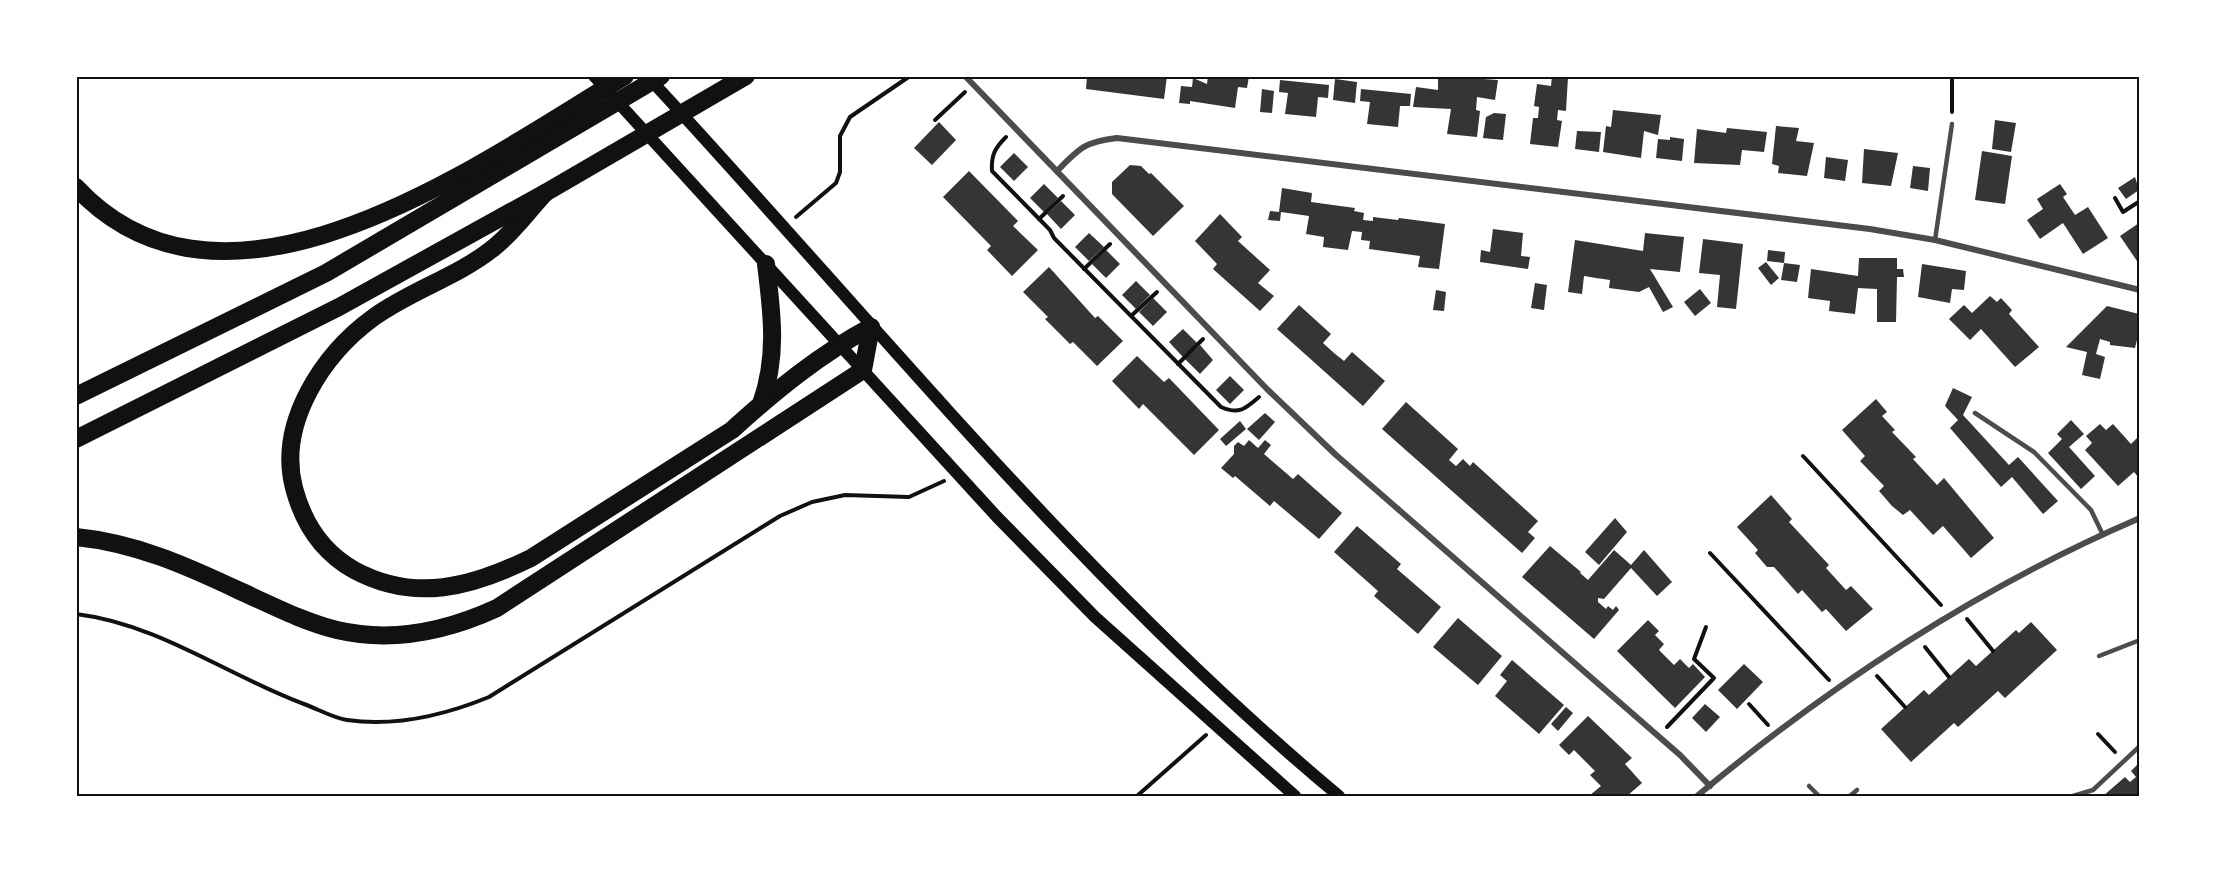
<svg xmlns="http://www.w3.org/2000/svg" width="2216" height="873" font-family="Raleway,sans-serif">
<rect width="100%" height="100%" fill="#fff"/>
<g fill="#353535">
<polygon points="1087,76 1167,76 1164,99 1086,89"/>
<polygon points="1208,76 1249,76 1247,88 1238,87 1235,108 1190,101 1190,104 1179,103 1181,86 1192,87 1193,78 1207,84"/>
<polygon points="1438,76 1498,80 1495,100 1477,97 1476,110 1480,111 1477,137 1447,134 1451,109 1413,107 1416,87 1438,90"/>
<polygon points="1552,76 1568,77 1566,111 1558,110 1557,120 1562,121 1558,147 1530,144 1533,118 1538,118 1539,107 1534,106 1537,84 1551,86"/>
<polygon points="1335,79 1357,82 1355,103 1333,100"/>
<polygon points="1280,80 1329,85 1328,98 1318,97 1316,117 1285,114 1288,93 1279,92"/>
<polygon points="1262,89 1274,91 1272,113 1260,112"/>
<polygon points="1361,89 1411,94 1410,106 1400,106 1398,127 1367,124 1370,102 1360,101"/>
<polygon points="1613,110 1661,115 1658,135 1644,131 1641,158 1603,152 1606,126 1611,127"/>
<polygon points="1494,113 1506,114 1503,140 1483,138 1486,117"/>
<polygon points="1995,120 2016,123 2011,152 1992,149"/>
<polygon points="939,122 956,140 932,165 914,148"/>
<polygon points="1776,126 1799,128 1796,141 1814,143 1807,176 1778,173 1779,166 1772,164"/>
<polygon points="1727,128 1767,132 1764,152 1742,150 1740,165 1694,163 1697,129 1726,133"/>
<polygon points="1577,131 1601,132 1599,152 1575,149"/>
<polygon points="1670,137 1684,139 1682,161 1656,158 1658,139 1670,140"/>
<polygon points="1864,149 1898,153 1891,186 1862,183"/>
<polygon points="1982,151 2012,156 2005,204 1975,200"/>
<polygon points="1014,153 1028,167 1014,181 1000,167"/>
<polygon points="1826,157 1848,160 1845,181 1824,178"/>
<polygon points="1130,165 1141,166 1149,174 1151,173 1184,206 1153,236 1112,194 1112,182"/>
<polygon points="1913,166 1930,168 1928,191 1910,188"/>
<polygon points="969,171 1018,221 1013,226 1038,250 1012,276 987,250 991,246 943,197"/>
<polygon points="2135,177 2139,190 2126,199 2118,188"/>
<polygon points="1044,184 1058,198 1044,212 1030,198"/>
<polygon points="2060,184 2067,194 2063,197 2075,215 2088,207 2108,238 2083,254 2063,223 2040,239 2027,220 2043,209 2037,199"/>
<polygon points="1282,188 1312,193 1311,202 1355,208 1354,211 1364,213 1363,220 1373,221 1373,217 1398,220 1399,218 1445,224 1439,269 1418,267 1420,256 1369,249 1370,241 1361,240 1362,232 1352,231 1348,250 1323,247 1324,237 1306,234 1309,216 1281,212 1280,221 1268,220 1270,211 1279,212"/>
<polygon points="1061,201 1075,215 1061,229 1047,214"/>
<polygon points="1220,214 1242,237 1238,241 1270,270 1258,283 1274,296 1260,311 1213,269 1217,264 1195,241"/>
<polygon points="2139,223 2139,264 2120,236"/>
<polygon points="1493,229 1523,233 1521,256 1530,257 1528,269 1480,262 1481,250 1490,252"/>
<polygon points="1089,233 1104,247 1089,261 1075,247"/>
<polygon points="1645,233 1684,237 1680,272 1650,269 1673,307 1663,312 1649,287 1639,292 1609,288 1610,280 1596,278 1584,276 1582,294 1568,292 1575,240 1643,251"/>
<polygon points="1703,239 1743,244 1736,309 1717,307 1720,275 1699,273"/>
<polygon points="1106,250 1120,264 1106,278 1092,264"/>
<polygon points="1768,250 1785,252 1784,263 1767,261"/>
<polygon points="1859,258 1897,258 1897,269 1903,269 1904,277 1897,277 1896,322 1877,322 1877,289 1858,288 1855,314 1829,311 1830,301 1808,298 1811,269 1858,276"/>
<polygon points="1766,262 1779,278 1771,285 1758,268"/>
<polygon points="1784,263 1800,265 1797,282 1781,280"/>
<polygon points="1922,264 1966,271 1964,290 1952,289 1950,303 1918,297"/>
<polygon points="1049,267 1095,318 1098,316 1123,341 1097,366 1073,342 1070,344 1045,319 1048,317 1023,292"/>
<polygon points="1136,281 1150,295 1136,309 1122,295"/>
<polygon points="1535,283 1547,285 1544,310 1531,308"/>
<polygon points="1700,289 1711,303 1695,316 1684,302"/>
<polygon points="1436,290 1446,292 1444,311 1433,310"/>
<polygon points="1990,296 1997,302 2001,298 2012,310 2009,314 2039,347 2015,367 1981,329 1970,340 1949,319 1964,305 1972,313"/>
<polygon points="1153,298 1167,312 1153,326 1139,312"/>
<polygon points="1299,305 1331,334 1323,343 1334,353 1344,361 1352,352 1385,381 1363,406 1277,329"/>
<polygon points="2107,306 2139,314 2139,332 2135,348 2110,345 2110,342 2100,339 2096,354 2105,357 2100,379 2082,375 2087,352 2066,347"/>
<polygon points="1183,329 1197,343 1183,357 1169,342"/>
<polygon points="1200,345 1213,360 1200,374 1185,359"/>
<polygon points="1137,356 1164,382 1169,378 1219,430 1194,455 1143,404 1139,409 1112,381"/>
<polygon points="1230,376 1244,390 1230,404 1216,390"/>
<polygon points="1953,388 1972,397 1963,415 2009,465 2018,457 2058,501 2043,514 2012,477 2001,487 1950,428 1958,420 1945,406"/>
<polygon points="1876,399 1887,412 1882,416 1895,430 1892,432 1916,457 1913,459 1937,485 1944,478 1994,538 1971,558 1943,526 1933,535 1910,510 1903,515 1892,506 1879,491 1884,486 1860,461 1865,456 1842,430"/>
<polygon points="1406,402 1458,449 1449,460 1456,466 1463,459 1470,466 1473,462 1538,521 1528,532 1535,538 1522,553 1382,429"/>
<polygon points="1265,413 1275,422 1259,440 1247,429"/>
<polygon points="2071,420 2084,434 2069,447 2095,476 2081,489 2048,453 2062,439 2057,434"/>
<polygon points="1240,421 1246,429 1226,446 1220,439"/>
<polygon points="2100,424 2106,430 2113,424 2131,444 2139,436 2139,478 2134,472 2118,486 2085,450 2092,443 2086,436"/>
<polygon points="1249,440 1258,448 1265,440 1271,445 1264,454 1293,479 1298,474 1342,513 1319,539 1274,501 1270,506 1235,476 1233,478 1221,468 1234,454 1234,446 1238,442 1244,446"/>
<polygon points="1771,495 1792,519 1789,522 1829,565 1826,568 1846,590 1851,586 1873,609 1846,631 1826,609 1822,612 1802,590 1798,594 1774,567 1767,567 1755,553 1758,550 1737,527"/>
<polygon points="1615,518 1627,532 1599,565 1585,552"/>
<polygon points="1357,526 1401,564 1397,569 1441,607 1418,634 1374,596 1378,591 1334,552"/>
<polygon points="1550,546 1581,572 1580,573 1588,580 1614,550 1631,565 1644,550 1672,582 1657,596 1631,568 1604,599 1598,598 1598,602 1606,609 1608,606 1613,610 1616,606 1619,610 1594,639 1522,577"/>
<polygon points="1458,618 1502,656 1478,685 1433,647"/>
<polygon points="1648,620 1659,631 1655,635 1664,644 1659,650 1674,665 1680,659 1689,668 1693,664 1705,677 1675,708 1617,651"/>
<polygon points="2031,622 2057,650 2005,698 1998,691 1958,727 1954,723 1911,762 1881,729 1924,690 1929,695 1969,659 1976,666 2016,630 2019,633"/>
<polygon points="1512,660 1564,705 1539,734 1495,696 1507,681 1500,675"/>
<polygon points="1744,664 1763,682 1737,709 1718,690"/>
<polygon points="1705,704 1720,717 1706,732 1692,718"/>
<polygon points="1566,707 1573,713 1558,731 1551,724"/>
<polygon points="1588,716 1632,758 1625,764 1642,783 1627,796 1589,796 1601,786 1590,775 1595,771 1574,750 1569,755 1559,745"/>
<polygon points="2139,763 2139,796 2103,796 2125,777 2130,782 2136,777 2131,771"/>
</g>
<g fill="none" stroke-linecap="round" stroke-linejoin="round">
<g stroke="#111" stroke-width="4">
<polyline points="1952,76 1952,112"/>
<polyline points="935,120 965,92"/>
<path d="M 1006,137 C 995,148 991,155 992,171 L 1050,230 L 1054,238 L 1221,407 C 1239,415 1245,409 1259,397"/>
<polyline points="2115,198 2123,212 2140,201"/>
<polyline points="796,217 836,183 840,172 840,136 850,117 910,76"/>
<polyline points="1039,219 1063,196"/>
<polyline points="1084,269 1110,244"/>
<polyline points="1131,316 1157,292"/>
<polyline points="1178,364 1203,339"/>
<polyline points="1803,456 1941,605"/>
<polyline points="1710,553 1829,680"/>
<path d="M 76,614 C 159,624 228,676 304,704 C 318,709 333,718 347,720 C 395,727 445,715 489,697 L 780,516 L 812,502 L 845,495 L 909,497 L 944,481"/>
<polyline points="1967,619 1993,651"/>
<polyline points="1925,647 1949,677"/>
<polyline points="1877,676 1905,707"/>
<polyline points="1749,704 1768,725"/>
<polyline points="1667,727 1714,678 1694,659 1706,627"/>
<polyline points="2098,734 2115,752"/>
<polyline points="1137,796 1206,735"/>
</g>
<g stroke="#4c4c4c" stroke-width="4.5">
<polyline points="1935,240 1952,124"/>
<polyline points="1975,413 2034,452 2091,510 2103,535"/>
<polyline points="2099,656 2140,640"/>
<polyline points="1809,786 1819,796"/>
<polyline points="1850,796 1857,790"/>
<polyline points="2073,796 2093,790 2140,746"/>
</g>
<g stroke="#4c4c4c" stroke-width="6">
<polyline points="965,76 1267,389 1336,455 1680,755 1710,786"/>
<path d="M 1057,171 C 1080,148 1084,142 1117,138 L 1870,229 L 1935,240 L 2140,290"/>
<path d="M 1697,796 C 1830,685 1979,587 2140,518"/>
</g>
<g stroke="#111" stroke-width="12">
<polyline points="594,76 997,517 1095,617 1295,796"/>
<path d="M 648,77 C 874,321 1083,583 1339,796"/>
</g>
<g stroke="#111" stroke-width="18">
<path d="M 76,187 C 227,350 483,161 625,76"/>
<path d="M 545,193 C 528,211 512,234 492,249 C 458,276 410,291 374,317 C 323,354 277,423 294,488 C 303,522 322,552 354,570 C 415,603 472,587 531,558 L 732,430 C 775,391 820,354 871,327"/>
<polyline points="76,396 326,273 661,76"/>
<path d="M 761,404 C 778,356 772,313 766,264"/>
<polyline points="76,439 339,307 545,193 746,76"/>
<path d="M 76,537 C 136,543 187,566 240,591 C 271,605 304,622 337,630 C 392,643 447,631 497,608 L 863,370 L 871,327"/>
</g>
</g>
<rect width="2216" height="873" fill="none" stroke="#ffffff" stroke-width="156"/>
<rect x="78" y="78" width="2060" height="717" fill="none" stroke="#111" stroke-width="2"/>
</svg>
